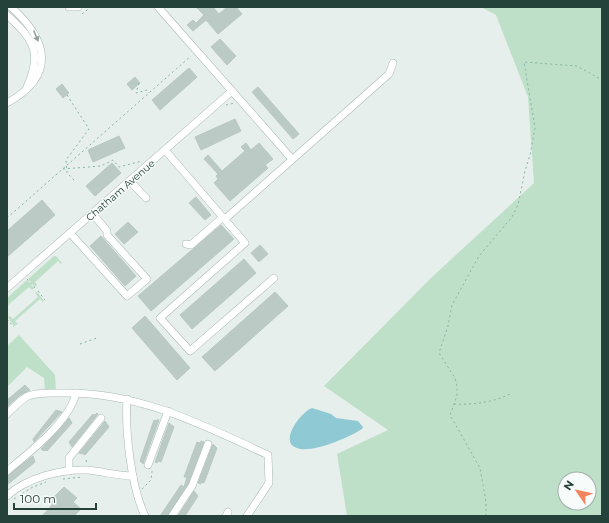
<svg xmlns="http://www.w3.org/2000/svg" width="609" height="523" font-family="Montserrat,sans-serif">
<rect width="100%" height="100%" fill="#e6efeb"/>
<g fill="#bfe0c8" fill-rule="evenodd">
<path d="M 481,7 L 602,7 L 602,516 L 347,516 L 337,454 L 388,430 L 324,386 L 431,278 L 534,183 L 528,97 L 496,15 ZM 565,479 L 589,479 L 589,503 L 565,503 Z"/>
<polygon points="54,256 56,256 62,263 61,264 58,261 35,282 37,285 35,287 28,279"/>
<polygon points="27,280 34,288 32,290 29,287 7,306 7,298"/>
<polygon points="37,292 44,301 43,302 40,299 15,321 18,324 14,326 8,317 10,316 13,319 38,297 35,293"/>
<polygon points="19,335 55,375 56,391 45,391 44,378 27,367 7,387 7,346"/>
</g>
<path fill="#8ec9d4" d="M 312,408 L 331,414 L 336,418 L 358,421 L 363,427 L 362,429 C 350,437 311,454 297,448 C 278,442 301,412 312,408 Z"/>
<g fill="#bbcac4" stroke="#b8c9c2">
<polygon points="196,7 213,7 219,14 227,7 236,7 242,14 218,34 206,20 193,31 187,25 193,20 196,23 204,15"/>
<polygon points="220,39 236,56 227,65 211,47"/>
<polygon points="189,68 197,77 160,110 152,100"/>
<polygon points="135,77 140,83 132,90 127,84"/>
<polygon points="62,84 69,93 63,98 56,89"/>
<polygon points="258,87 299,134 293,139 252,92"/>
<polygon points="235,119 241,131 201,150 195,137"/>
<polygon points="119,136 125,148 93,162 88,150"/>
<polygon points="246,143 251,150 259,143 273,159 265,165 268,168 230,201 214,183 218,179 216,176 218,174 204,159 208,155 222,171 245,151 241,147"/>
<polygon points="112,163 121,173 95,196 86,186"/>
<polygon points="196,197 211,215 205,220 189,203"/>
<polygon points="42,200 55,215 7,257 7,231"/>
<polygon points="128,222 138,232 124,244 115,234"/>
<polygon points="221,225 234,239 151,311 138,296"/>
<polygon points="101,236 136,276 125,286 90,246"/>
<polygon points="260,245 268,254 259,262 251,253"/>
<polygon points="244,259 256,273 192,329 180,315"/>
<polygon points="275,292 288,306 215,371 202,357"/>
<polygon points="145,316 190,368 177,380 132,328"/>
<polygon points="25,385 30,390 19,396 7,407 7,400"/>
<polygon points="56,410 62,412 34,442 33,439"/>
<polygon points="97,413 98,414 72,447 69,442 93,414 95,415"/>
<polygon points="69,418 72,423 47,451 46,450 44,451 41,449"/>
<polygon points="158,419 159,420 143,464 140,461 154,420 157,421"/>
<polygon points="105,421 109,427 85,455 82,453 81,454 79,453"/>
<polygon points="169,423 174,427 161,462 158,461 157,463 155,462"/>
<polygon points="201,441 204,442 188,484 167,516 160,516 181,485 184,487 187,477 184,477 197,442 200,443"/>
<polygon points="213,444 217,448 204,483 201,482 201,484 198,483"/>
<polygon points="33,456 35,462 7,485 7,476"/>
<polygon points="64,487 77,498 73,502 81,509 74,516 42,516 52,505 49,502"/>
<polygon points="194,491 198,496 185,516 178,516"/>
</g>
<g fill="none" stroke-linecap="round" stroke-linejoin="round">
<defs>
<g id="minor">
<polyline points="69,7 78,7"/>
<polyline points="158,7 292,159"/>
<path d="M 7,15 C 33,39 43,52 27,87"/>
<path d="M 7,103 C 56,76 49,41 11,7"/>
<polyline points="165,150 245,243 160,318 190,351 274,278"/>
<polyline points="130,181 146,198"/>
<polyline points="225,219 389,74 393,63"/>
<polyline points="70,233 127,296 147,279 107,235 107,231 93,214"/>
<polyline points="186,244 191,245 223,217"/>
<polyline points="7,288 232,91"/>
<path d="M 127,399 C 125,431 131,487 145,516"/>
<path d="M 7,414 C 13,408 20,400 28,396 C 38,392 50,393 61,393 C 137,391 201,424 268,455 L 269,483 L 247,516"/>
<polyline points="148,465 168,411"/>
<path d="M 7,471 C 29,453 70,421 76,393"/>
<polyline points="69,471 69,458 101,418"/>
<path d="M 7,496 C 26,478 61,469 86,470 C 102,471 117,476 133,476"/>
<polyline points="172,516 192,486 208,444"/>
<polyline points="226,516 228,512"/>
</g>
</defs>
<use href="#minor" stroke="#a8b8b2" stroke-width="8"/>
<g stroke="#86b3a5" stroke-width="1" stroke-dasharray="2 3" stroke-linecap="butt">
<polyline points="82,14 91,7"/>
<polyline points="139,83 136,93 147,90 149,93"/>
<polyline points="67,95 89,129 66,160 67,173 74,180"/>
<polyline points="226,105 235,103"/>
<polyline points="63,169 101,166 113,160 119,167 142,161"/>
<polyline points="7,218 191,56"/>
<polyline points="27,279 35,288"/>
<polyline points="38,291 45,300"/>
<polyline points="7,319 14,327"/>
<polyline points="80,344 97,338"/>
<path d="M 454,404 C 474,405 495,402 512,393"/>
<polyline points="86,460 87,464"/>
<polyline points="63,479 83,477"/>
<polyline points="142,489 151,480 152,471"/>
<polyline points="14,499 31,488 46,482"/>
<polyline points="486,516 486,502 480,468 450,415 457,396 457,386 455,378 439,353 448,326 452,305 479,256 512,217 518,205 525,171 530,155 535,128 524,62 577,66 602,80"/>
</g>
<use href="#minor" stroke="#fff" stroke-width="7"/>
</g>
<defs><path id="oneway-solid" d="M-6-.8H1V-3.2L6.5 0L1 3.2V.8H-6Z"/></defs>
<use fill="#92a09c" href="#oneway-solid" transform="translate(36 36) rotate(67)"/>
<g text-anchor="middle" stroke-width="3" stroke-linejoin="round" paint-order="stroke">
<g font-size="10" fill="#24423a" stroke="#f7fbf9">
<text transform="translate(120 190) rotate(-41)" y="4">Chatham Avenue</text>
</g>
</g>
<rect width="609" height="523" fill="none" stroke="#24423a" stroke-width="16"/>
<g transform="translate(577 491) rotate(304)"><circle r="19" fill="#f7fbf9" stroke="#a3b1ad"/>
<path d="M0-3L7 15L0 10L-7 15Z" fill="#f4845f"/>
<text y="-6" font-size="11" font-weight="bold" text-anchor="middle" fill="#24423a">N</text>
</g>
<path d="M14 503v6h82v-6" fill="none" stroke="#24423a" stroke-width="2"/>
<text x="20" y="503" font-size="12" fill="#24423a" stroke="#f7fbf9" stroke-width="3" paint-order="stroke">100 m</text>
</svg>
